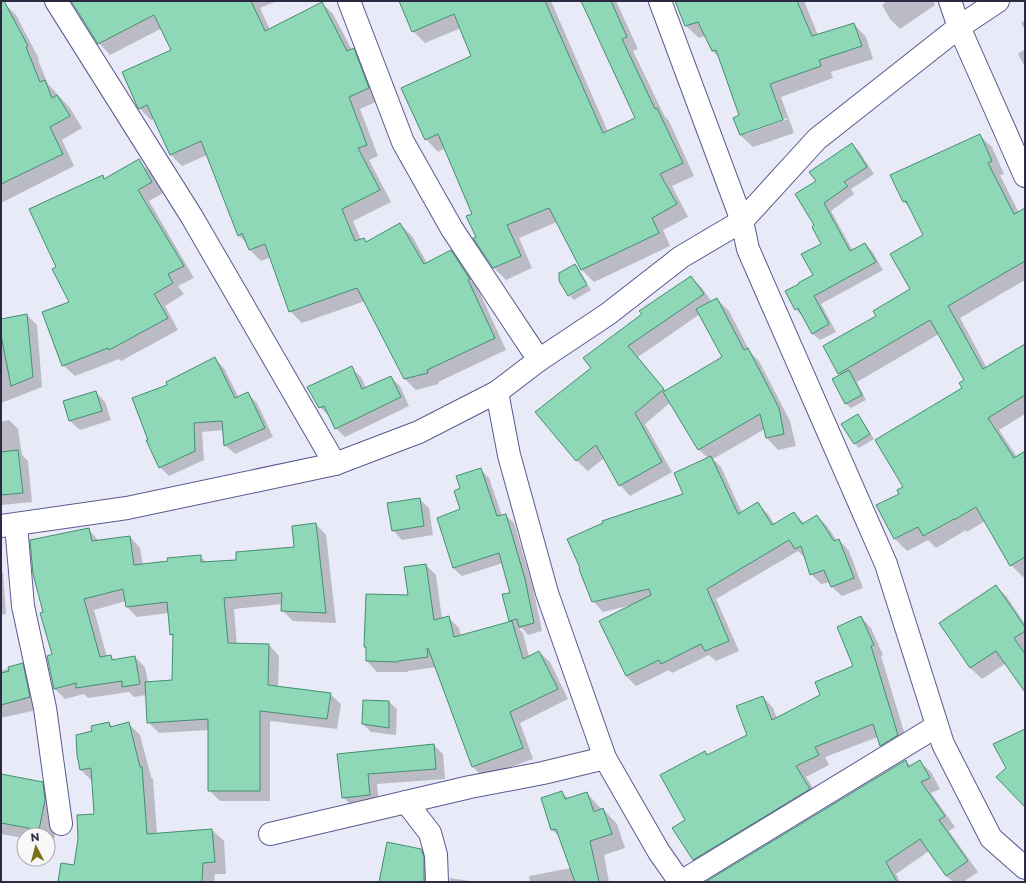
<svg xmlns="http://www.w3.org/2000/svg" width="1026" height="883" font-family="Montserrat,sans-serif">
<rect width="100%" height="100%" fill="#e9eaf7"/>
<g fill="#0003" fill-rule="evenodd">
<polygon points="99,1 277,1 260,8 270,30 322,3 333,14 352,50 353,49 365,61 380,100 360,109 378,156 369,160 391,202 353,221 361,240 364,239 367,243 400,224 412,236 427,263 451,251 462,263 481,290 479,291 506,350 438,382 439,384 416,390 404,378 365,301 302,323 290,311 271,257 261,261 249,249 247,243 239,236 207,155 182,166 170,154 154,119 151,120 140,109 173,51 162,28 110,55 99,43"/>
<polygon points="400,1 551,1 608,132 637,118 582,1 616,1 638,49 633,51 665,117 669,121 694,176 672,186 688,217 663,230 670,246 594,282 582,270 557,222 519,238 532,268 506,280 494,268 474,238 477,237 473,214 445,148 438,152 426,139 472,56 461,28 425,43 413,31"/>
<path d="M 676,1 L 804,1 L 818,35 L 854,24 L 866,37 L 873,59 L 831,72 L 833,78 L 781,97 L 794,133 L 753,147 L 740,135 L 734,118 L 741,116 L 720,58 L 712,51 L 705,36 L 699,38 L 686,26 ZM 787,118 L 788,119 L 746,134 L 746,132 Z"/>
<polygon points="887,1 934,1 935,5 900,29 890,19 882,5"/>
<polygon points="4,3 16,15 39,59 38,60 48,84 70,108 82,128 62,140 74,166 1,203 1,4"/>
<polygon points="1025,20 1025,30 1021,23"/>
<polygon points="1025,49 1025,67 1018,54"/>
<polygon points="979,135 992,147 1004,174 1000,175 1019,213 1025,209 1025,280 960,318 987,368 1025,345 1025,414 999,430 1017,457 1025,452 1025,576 1023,577 1011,565 985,521 967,532 966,530 936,548 928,540 907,551 895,539 878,505 900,494 964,388 966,380 939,334 857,382 866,400 851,408 846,404 834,380 841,376 824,347 877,316 911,289 924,235 912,210 904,202"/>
<polygon points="852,144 859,151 874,174 851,189 854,194 831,211 853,251 865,244 872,251 883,270 821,304 836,332 820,340 812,333 803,317 796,309 814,276 822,244 816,226 817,181"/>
<polygon points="138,160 150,172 163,193 149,201 194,278 178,286 184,294 165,306 178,330 121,361 119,359 75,376 63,365 70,302 57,267 102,177 105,180"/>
<polygon points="574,265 579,270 587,283 569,294"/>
<path d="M 691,277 L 702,288 L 712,302 L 717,299 L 729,311 L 750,352 L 759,361 L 790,421 L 796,446 L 778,450 L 767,438 L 765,429 L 713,459 L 721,467 L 742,513 L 758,504 L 768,514 L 775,525 L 794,513 L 804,523 L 817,516 L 827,526 L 837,541 L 839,540 L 849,551 L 863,588 L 842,596 L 831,586 L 830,582 L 821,584 L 811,574 L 806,559 L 798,551 L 716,599 L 739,651 L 716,661 L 709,655 L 672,673 L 669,670 L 636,686 L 626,676 L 632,605 L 603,612 L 593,601 L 685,494 L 708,458 L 698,449 L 671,402 L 645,424 L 672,472 L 630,496 L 620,485 L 604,458 L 588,471 L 577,461 L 536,412 L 592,369 ZM 700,314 L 723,358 L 666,391 L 638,357 Z"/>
<polygon points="588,285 591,290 574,300 570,296"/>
<polygon points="27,315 37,325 42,387 1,403 1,320"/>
<polygon points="215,359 224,368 239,398 248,394 257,403 273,437 235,454 225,445 224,430 202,432 204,460 169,476 160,467 149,440 169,385"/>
<polygon points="351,368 361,377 366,388 390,377 400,386 409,406 345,437 336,428 330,417 320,407"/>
<polygon points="96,392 105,402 111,420 80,430 70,421 64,402"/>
<polygon points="858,415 862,420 874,439 859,448 854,443"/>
<polygon points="9,420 18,429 22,455 28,461 32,502 1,505 1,422"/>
<polygon points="481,470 489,478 502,516 505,515 514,523 533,588 542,631 528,635 522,628 519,629 523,633 529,657 539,652 550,662 568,699 520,723 533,759 483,777 473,767 437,667 408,671 408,672 377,672 367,661 367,648 366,647 409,596 426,565 436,575 442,619 448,617 459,628 461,636 511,622 509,621 503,595 511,593 503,563 462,576 453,568 438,519 461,510 462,489"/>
<polygon points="419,499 429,508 433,535 402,540 393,530"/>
<path d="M 316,524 L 326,535 L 336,623 L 293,621 L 282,610 L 282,604 L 234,609 L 237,645 L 269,645 L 279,656 L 278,687 L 330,694 L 341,704 L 337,729 L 270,721 L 270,801 L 220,801 L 209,790 L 209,730 L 159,733 L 148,722 L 146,695 L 134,697 L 129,692 L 88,698 L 84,694 L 65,699 L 55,689 L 53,655 L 44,613 L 88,529 L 99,541 L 130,537 L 140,548 L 143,565 L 200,556 L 207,563 L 238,560 L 295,548 ZM 126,601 L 127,607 L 137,617 L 169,613 L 171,634 L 174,638 L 173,681 L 148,682 L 145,667 L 135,657 L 115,660 L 111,657 L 107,657 L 94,610 Z"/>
<polygon points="1,571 3,573 6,614 1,615"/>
<polygon points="996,586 1007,597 1025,624 1025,691 1006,663 982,679 970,668 940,624"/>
<polygon points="861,617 871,628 883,655 881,656 908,745 891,756 881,746 878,737 825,757 829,765 806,777 820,799 704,870 693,860 686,820 707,756 749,736 763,697 773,708 777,718 822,695 854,666"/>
<polygon points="22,664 33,675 41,709 1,718 1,671"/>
<polygon points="364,701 389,702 397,709 396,735 371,732 363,724"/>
<polygon points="109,723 113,727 128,723 140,735 151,777 153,779 157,834 212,830 224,841 226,874 215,874 214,882 59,882 75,866 95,815 93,782 81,770 78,755 93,732"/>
<polygon points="434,745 443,754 445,779 377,784 379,804 353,807 343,797 338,755"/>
<polygon points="906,761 911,766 920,762 931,772 940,789 931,793 955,827 949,831 978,872 963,882 953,882 946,876 929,851 896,874 900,882 708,882"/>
<polygon points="1,775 42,783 57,798 59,815 53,844 48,843 48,835 24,835 24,838 1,834"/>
<polygon points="561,792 569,799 587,793 602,810 603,809 617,824 625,848 604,855 609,882 530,882 529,876 571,868 561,838 552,830"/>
<polygon points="421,850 433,862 435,882 380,882"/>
<polygon points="450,878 476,882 450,882"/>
</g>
<g fill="#8ed8b8" stroke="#448e70">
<polygon points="1,1 4,1 28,46 26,47 40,82 45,80 52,98 57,95 70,116 50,127 63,154 1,184"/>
<polygon points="71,1 251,1 265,31 322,2 347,51 354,48 369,88 349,97 367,145 358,148 380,190 342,209 355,241 364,238 366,242 400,223 424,264 451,250 470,279 468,280 495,338 427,370 428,373 404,379 357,288 289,312 265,244 249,250 242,233 238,236 201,141 170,155 147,105 139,109 137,106 122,72 171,50 154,15 98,44"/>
<polygon points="399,1 545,1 603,133 635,118 581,1 611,1 627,37 622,39 655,109 657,108 683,163 660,174 677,204 652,218 659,233 581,270 549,208 507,225 521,256 493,268 473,238 476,237 466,216 472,214 438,134 425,140 401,88 471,56 454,14 412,32"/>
<polygon points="675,1 797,1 812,36 854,23 862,46 819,60 821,66 770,84 783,120 740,135 733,118 739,115 716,50 712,51 698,22 685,26"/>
<polygon points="980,134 992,161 988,163 1014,214 1025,208 1025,261 948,306 983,369 1025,344 1025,395 988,418 1014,458 1025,451 1025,557 1010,566 976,507 954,520 954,519 923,536 918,527 894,539 876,505 899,494 897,490 903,487 875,440 962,388 959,383 964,380 930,320 838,374 823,346 876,316 873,311 910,289 890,254 923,235 906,201 903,202 890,175"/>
<polygon points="852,143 867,167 844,182 848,186 824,203 850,251 865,243 876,262 814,296 829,324 812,334 798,308 795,310 785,291 799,284 798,283 813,275 801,254 821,244 812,227 814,225 795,194 816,181 809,172"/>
<polygon points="139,159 152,182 138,190 184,266 168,274 173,283 154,294 168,318 109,350 108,348 62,366 42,312 69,302 52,269 56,267 29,209 103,175 104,179"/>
<polygon points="575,264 587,285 568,296 559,281 559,273"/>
<polygon points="691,276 704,294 628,346 664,389 635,413 662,462 619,486 596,445 576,461 535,412 591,368 583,358 642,314 639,311"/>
<polygon points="717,298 744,350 748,348 779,408 784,434 766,438 760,414 698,450 663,392 722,357 696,309"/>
<polygon points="27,314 33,377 11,386 1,335 1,319"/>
<polygon points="215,357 235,398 248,392 265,428 224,446 222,421 194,423 195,451 159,468 146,440 148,440 132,398 167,385 166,382"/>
<polygon points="352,366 362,389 391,376 401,397 335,429 324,406 319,408 307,387"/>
<polygon points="849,370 862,395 845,404 832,379"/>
<polygon points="96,391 102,411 69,421 63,401"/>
<polygon points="858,414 870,434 854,444 841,424"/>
<polygon points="18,450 23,493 1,495 1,452"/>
<polygon points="711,456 738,514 758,502 772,525 794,512 802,524 817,515 834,541 839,539 854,578 831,587 824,570 810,575 801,546 795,549 789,540 707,589 729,641 705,651 701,644 661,664 659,660 626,676 599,621 651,595 649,589 592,602 579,569 580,568 567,539 603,523 602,521 683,494 674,473"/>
<polygon points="481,468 497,516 506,514 525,579 534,623 519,627 517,619 509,621 502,594 510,593 499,553 453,568 437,518 460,509 454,491 460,488 456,476"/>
<polygon points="420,498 424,526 392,531 387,503"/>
<polygon points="316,523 326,613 281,611 282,593 224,598 228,643 269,644 268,685 331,693 327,719 260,711 260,791 208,791 208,719 147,723 145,682 172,680 173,634 170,635 167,602 126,607 123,589 84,599 100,657 111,655 112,660 135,656 140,684 122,687 122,681 76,688 76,683 54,689 47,656 52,654 40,613 43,612 33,574 30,540 89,528 92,541 130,536 134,565 168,561 167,558 201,555 201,562 236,560 236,552 294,547 292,526"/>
<polygon points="426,564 434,620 449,616 454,637 512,621 523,659 539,651 558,689 510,712 523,748 472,767 428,648 427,648 428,657 398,661 398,662 366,661 366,647 364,647 366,594 408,595 404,567"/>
<polygon points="996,585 1025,627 1025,631 1014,638 1025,654 1025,692 996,651 970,668 939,623"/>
<polygon points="861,616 874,645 871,646 898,735 880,746 873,724 815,747 819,755 796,766 810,789 693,860 672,828 685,820 660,775 705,751 707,755 747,735 736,706 763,696 772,720 820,695 815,682 853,666 837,627"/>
<polygon points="23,663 30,697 1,705 1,673 9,671 8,667"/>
<polygon points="363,700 389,701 389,728 362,724"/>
<polygon points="109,722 110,727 129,722 140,767 142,767 147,834 212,829 215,862 203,863 202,882 58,882 61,863 74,865 78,839 77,815 94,814 91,768 80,770 77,755 76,735 92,731 91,726"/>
<polygon points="1025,729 1025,807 996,777 1006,768 993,744"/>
<polygon points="434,744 436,769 368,774 370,795 342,798 337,754"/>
<polygon points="906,760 908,767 920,760 930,778 921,782 945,816 939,820 968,861 946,876 920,839 886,862 897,882 707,882 707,881"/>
<polygon points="1,774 43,782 45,800 39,830 1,823"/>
<polygon points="562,791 565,799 587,792 594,812 603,808 612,834 590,841 599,882 575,882 556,829 551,830 541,798"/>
<polygon points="387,842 421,849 424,857 424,882 379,882"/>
</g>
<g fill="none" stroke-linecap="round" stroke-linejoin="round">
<defs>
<g id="street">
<polyline points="56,1 192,217 335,464"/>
<polyline points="349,1 403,142 452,229 539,360"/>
<polyline points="950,1 959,27 1025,176"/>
<polyline points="497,392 509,455 547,593 605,758 659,852 680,882"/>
<polyline points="16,525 23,606 45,708 61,824"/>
<polyline points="1,526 127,508 335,464 419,432 497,392 539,360 608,314 681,257 742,221"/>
<polyline points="406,802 430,833 436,855 437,882"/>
<polyline points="270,834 470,787 543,773 605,758"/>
<polyline points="681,882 937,726"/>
</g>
<g id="secondary">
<polyline points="660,1 742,221 748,249 886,564 943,744 991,838 1025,868"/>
<polyline points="742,221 817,139 959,27 998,1"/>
</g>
</defs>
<use href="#street" stroke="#5c5991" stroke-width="24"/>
<use href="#secondary" stroke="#5c5991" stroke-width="24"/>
<use href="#street" stroke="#fff" stroke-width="22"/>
<use href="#secondary" stroke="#fff" stroke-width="22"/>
</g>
<rect width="1026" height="883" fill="none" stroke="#2b2a42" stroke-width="4"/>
<g transform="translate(36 847) rotate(354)"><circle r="19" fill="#f8f8f8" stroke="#a6a6af"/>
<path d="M0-3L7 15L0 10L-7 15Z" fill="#797315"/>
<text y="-6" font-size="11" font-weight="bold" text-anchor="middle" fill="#2b2a42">N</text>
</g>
</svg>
